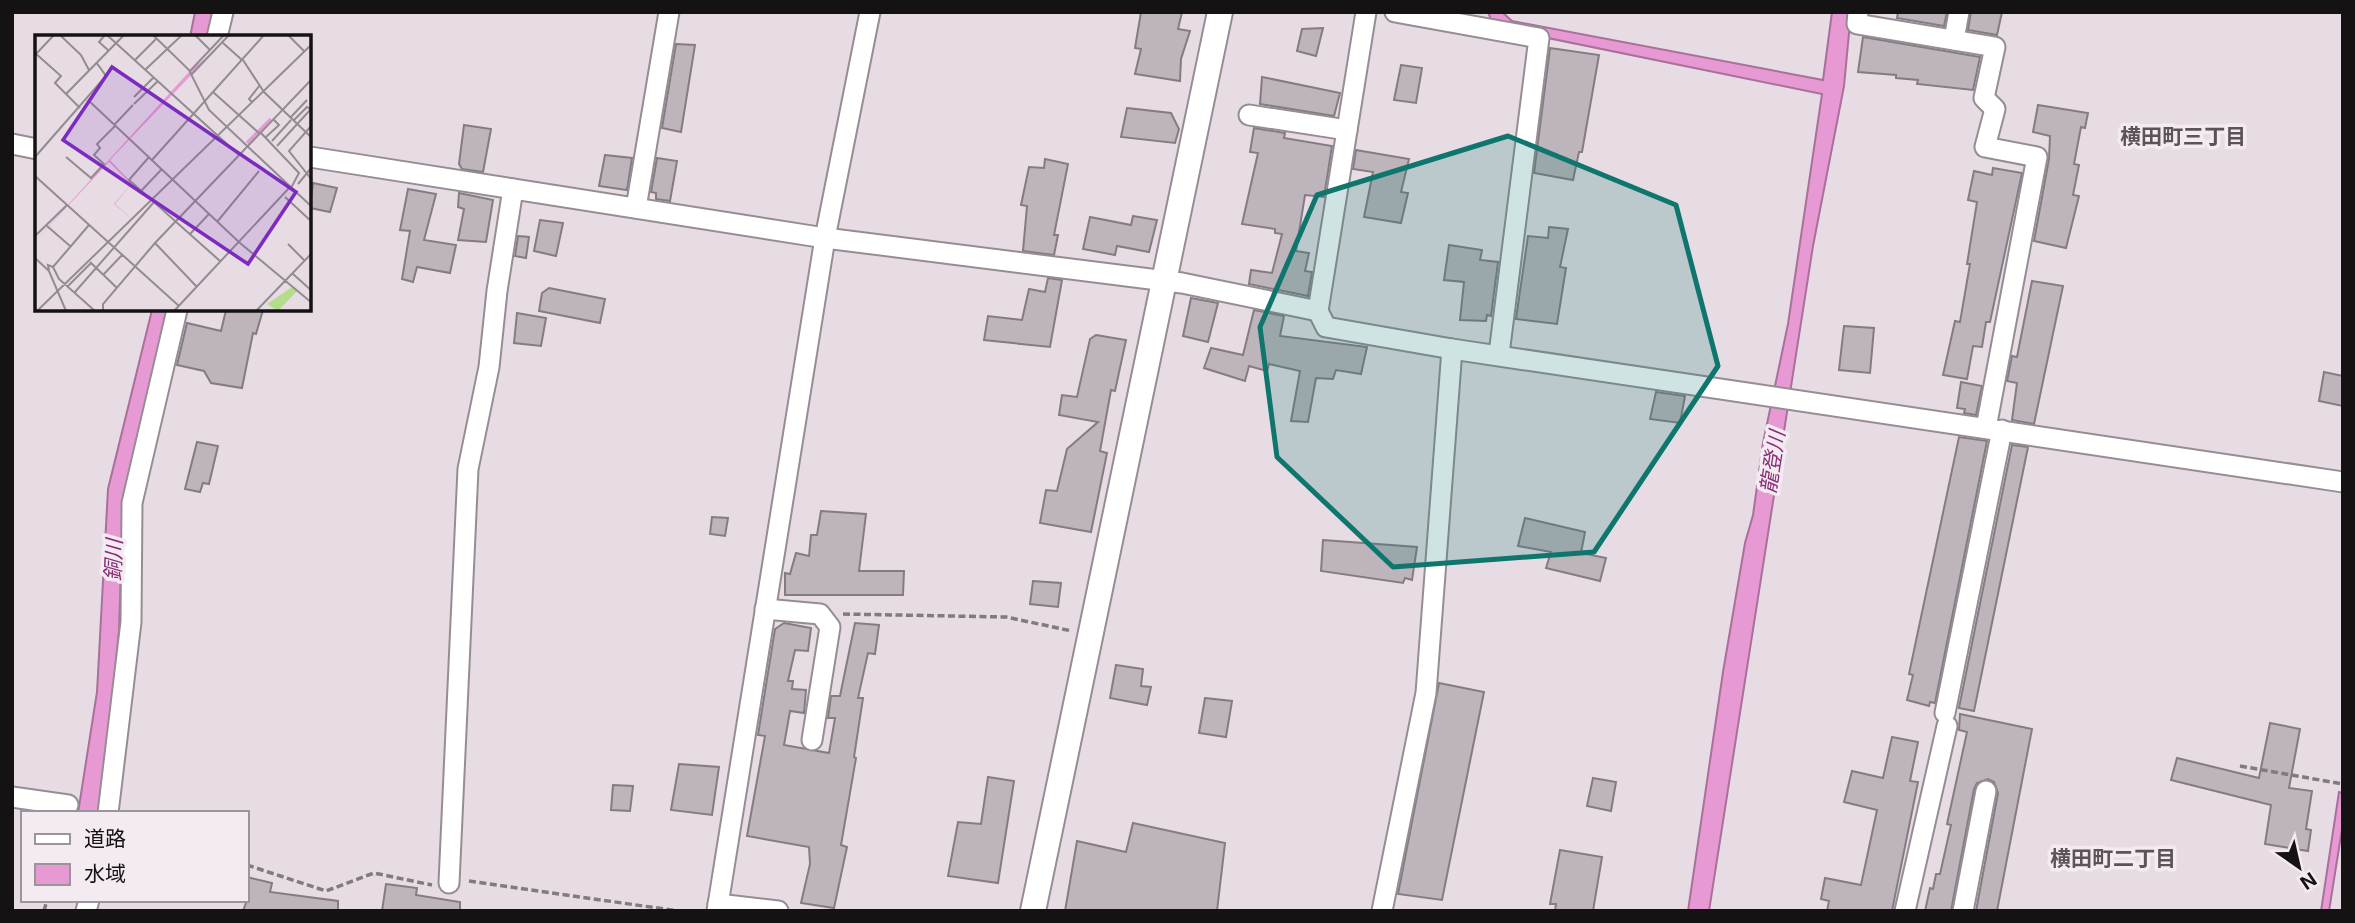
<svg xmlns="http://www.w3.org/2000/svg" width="2355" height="923" font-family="Inter,'Noto Sans JP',sans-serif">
<rect width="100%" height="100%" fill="#e7dce4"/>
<g fill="#e799d4" stroke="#a8709a" stroke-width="2">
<polygon points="195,12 214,12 208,37 190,37"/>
<polygon points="1488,12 1502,12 1512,21 1823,80 1832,12 1851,12 1844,86 1813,246 1709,911 1688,911 1723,672 1745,543 1753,515 1763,443 1788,324 1822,94 1494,27"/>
<polygon points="152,310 171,310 123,510 119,630 105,775 98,813 78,813 97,692 108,489"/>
<polygon points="2339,792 2343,793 2343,823 2329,911 2321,911"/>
</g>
<g fill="#beb4bb" stroke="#857c82" stroke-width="2">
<polygon points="1141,12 1182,12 1178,29 1190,31 1181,59 1180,81 1135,74 1141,49 1135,48"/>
<polygon points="1898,12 1947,12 1944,26 1897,18"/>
<polygon points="1971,12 2002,12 1997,35 1968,30"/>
<polygon points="1323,28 1316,56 1297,51 1302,29"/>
<polygon points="1863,37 1980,57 1973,90 1917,84 1918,80 1896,78 1896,75 1858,72"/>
<polygon points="676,44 695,45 681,132 662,128"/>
<polygon points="1550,48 1599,55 1582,152 1579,152 1573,180 1534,173"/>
<polygon points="1401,65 1422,68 1416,103 1394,100"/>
<polygon points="1262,77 1340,93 1334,116 1260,104"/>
<polygon points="2038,105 2088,113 2085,128 2081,127 2074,164 2079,165 2073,195 2079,196 2066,248 2034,241 2049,159 2050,136 2033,132"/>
<polygon points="1127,108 1171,113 1179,129 1175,143 1121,137"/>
<polygon points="464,125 491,129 483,172 462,169 459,164"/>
<polygon points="1254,128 1285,133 1284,138 1332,146 1324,197 1305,195 1296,251 1309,253 1305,271 1312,272 1308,296 1249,284 1251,270 1272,273 1282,234 1275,233 1275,229 1242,224 1258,153 1250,152"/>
<polygon points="1356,150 1409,159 1401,192 1408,193 1401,223 1364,217 1373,172 1353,169"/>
<polygon points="605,155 632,158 627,190 599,186"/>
<polygon points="657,158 677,161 670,201 656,199 656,193 651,192"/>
<polygon points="1045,159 1068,164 1054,235 1058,235 1054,255 1023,251 1027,206 1021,205 1029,167 1044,168"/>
<polygon points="1993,168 2022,173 1990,322 1986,322 1982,347 1973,346 1967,379 1943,375 1955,321 1960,322 1970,264 1967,264 1977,202 1968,200 1974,171 1992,175"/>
<polygon points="313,183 337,188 330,212 310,208"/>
<polygon points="408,189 436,194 424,240 456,245 450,273 417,267 413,282 402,279 410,231 400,230"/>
<polygon points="459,193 493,200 486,242 458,240 464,209 458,207"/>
<polygon points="1133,216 1157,220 1149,252 1117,246 1115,255 1083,249 1090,217 1131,225"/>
<polygon points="540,220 563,223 556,256 534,251"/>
<polygon points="1549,227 1568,229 1560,267 1566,268 1557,324 1516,319 1528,236 1548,238"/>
<polygon points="518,236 529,237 526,258 515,256"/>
<polygon points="1449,245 1482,250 1480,260 1498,262 1491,316 1487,315 1486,321 1460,320 1464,282 1444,280"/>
<polygon points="1048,278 1062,280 1050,347 984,340 988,316 1022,320 1029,289 1045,292"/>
<polygon points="2032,281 2063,286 2034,424 2012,420 2017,383 2007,381 2012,356 2017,357"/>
<polygon points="549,288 605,299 600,323 539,311 542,293"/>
<polygon points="1191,298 1218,303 1208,342 1183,336"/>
<polygon points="226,310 263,310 256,334 253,333 242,388 211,383 204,371 177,365 187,323 221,331"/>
<polygon points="1254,310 1284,316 1280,336 1367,347 1361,374 1336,370 1333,379 1316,378 1308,422 1291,421 1300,371 1269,364 1267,371 1249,366 1245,381 1204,368 1211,348 1243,355"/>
<polygon points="517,313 546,318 541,346 514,343"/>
<polygon points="1844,326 1874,328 1870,373 1839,370"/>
<polygon points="1096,335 1126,340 1115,391 1111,390 1100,451 1107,453 1091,532 1040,523 1046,490 1057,491 1067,449 1098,422 1059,415 1062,395 1077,397 1090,339"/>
<polygon points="2324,372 2343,376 2343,406 2319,401"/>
<polygon points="1961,382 1982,386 1976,415 1964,413 1965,409 1957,408"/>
<polygon points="1656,392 1685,396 1680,423 1650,419"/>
<polygon points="1959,437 1987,441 1935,703 1930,702 1929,706 1907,700 1913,675 1909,674"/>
<polygon points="197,442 218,446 209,484 203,483 200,492 185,489"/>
<polygon points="2012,445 2028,447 1974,711 1959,708"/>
<polygon points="821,511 866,514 859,571 904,571 903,595 785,595 785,573 790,574 796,553 809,556 811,535 817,535"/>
<polygon points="712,517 728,518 725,536 710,534"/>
<polygon points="1525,518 1585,532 1581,553 1606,558 1600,581 1546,568 1551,552 1518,546"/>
<polygon points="1323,540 1417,547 1412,580 1405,578 1403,583 1321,571"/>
<polygon points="1033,581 1061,583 1058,607 1030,604"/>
<polygon points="784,623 811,628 808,651 795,650 788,681 793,681 792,689 806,690 804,713 790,711 784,745 829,753 835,718 828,718 831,696 840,696 855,623 879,625 875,654 868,653 858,698 863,698 854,757 856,758 841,845 847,847 834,908 801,903 810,864 809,847 747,836 765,736 758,735 775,629"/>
<polygon points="1116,665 1143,669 1141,686 1151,687 1147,705 1110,698"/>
<polygon points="1439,683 1484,692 1442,900 1398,894"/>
<polygon points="1205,698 1232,701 1226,737 1199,733"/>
<polygon points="1960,714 2032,729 1997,911 1976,911 1998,793 1994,782 1988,779 1977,783 1974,789 1951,911 1925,911 1930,888 1933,889 1936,874 1940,874 1951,825 1947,824 1967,732 1959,730"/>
<polygon points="2270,723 2300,729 2289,788 2312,791 2306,829 2311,830 2308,851 2265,844 2271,805 2171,780 2177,758 2259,778"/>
<polygon points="1892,737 1918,742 1910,781 1918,782 1892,911 1827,911 1829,901 1821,899 1825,878 1861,885 1877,810 1844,802 1852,771 1883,778"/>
<polygon points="679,764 719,767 712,815 671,810"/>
<polygon points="988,777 1014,781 998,883 948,876 958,822 981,824"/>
<polygon points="1593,778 1616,782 1611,811 1587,806"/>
<polygon points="613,785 633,786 630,811 611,810"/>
<polygon points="1133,823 1225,843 1217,911 1065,911 1077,841 1126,852"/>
<polygon points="1560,850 1602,857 1593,911 1555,911 1556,904 1550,904"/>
<polygon points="247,877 272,883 270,892 338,901 338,911 243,911 247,900"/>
<polygon points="386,884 417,888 416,895 460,902 460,911 382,911"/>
</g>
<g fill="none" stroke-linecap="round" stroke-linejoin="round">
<defs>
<g id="minor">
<polyline points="1366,12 1318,311 1326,327 1452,349 2343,482"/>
<polyline points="1395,12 1539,38 1499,354"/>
<polyline points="1858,12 1857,24 1995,47 1984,98 1995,109 1985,147 2037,157 1986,428"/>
<polyline points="217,37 223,12"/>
<polyline points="1954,40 1959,12"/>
<polyline points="1249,115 1347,130"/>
<polyline points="12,144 37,149"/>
<polyline points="310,157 825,238 1182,283 1318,311"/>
<polyline points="636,208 669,12"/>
<polyline points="765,609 820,614 830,627 812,740"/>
<polyline points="1945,713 2002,430"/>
<polyline points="12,797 68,805"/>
<polyline points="108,813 131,622 132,503 177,310"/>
<polyline points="449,883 468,469 489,367 497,291 513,189"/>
<polyline points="718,904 778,911"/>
<polyline points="86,911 89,900"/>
<polyline points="717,911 825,238 870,12"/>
<polyline points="1382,911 1426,693 1452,349"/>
<polyline points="1905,911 1947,726"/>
<polyline points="1963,911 1986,791"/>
</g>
<polyline id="tertiary" points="1033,911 1220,12"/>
</defs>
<use href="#minor" stroke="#968d94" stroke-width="23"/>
<use href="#tertiary" stroke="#968d94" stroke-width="28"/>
<g stroke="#817a7f" stroke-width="3.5" stroke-dasharray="7 3.5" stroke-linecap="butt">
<polyline points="843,614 1006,617 1072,631"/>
<polyline points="2240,766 2343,784"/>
<polyline points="247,865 326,891 374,873 432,885"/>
<polyline points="469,881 678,911"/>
<polyline points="44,911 47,900"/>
</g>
<use href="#minor" stroke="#fff" stroke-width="19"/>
<use href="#tertiary" stroke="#fff" stroke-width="24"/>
</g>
<path fill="#0f766e" fill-opacity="0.2" stroke="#0f766e" stroke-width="5" stroke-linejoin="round" d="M 1508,136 L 1676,205 L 1718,366 L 1594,552 L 1393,567 L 1277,457 L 1260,327 L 1317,195 Z"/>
<g text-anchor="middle" stroke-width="7" stroke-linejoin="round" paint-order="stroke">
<g font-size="21" font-weight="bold" fill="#5b5359" stroke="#f4eaf1">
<text x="2183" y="144">横田町三丁目</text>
<text x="2113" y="866">横田町二丁目</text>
</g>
<g font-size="21" font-style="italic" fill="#882e76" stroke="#f4eaf1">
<text transform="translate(1773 462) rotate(-81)" y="7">龍登川</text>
<text transform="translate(114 560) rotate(-88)" y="7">銅川</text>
</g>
</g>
<g transform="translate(35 35)">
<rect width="276" height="276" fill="#e7dce4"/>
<path d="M 257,252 L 262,256 L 243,276 L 232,269 Z" fill="#b3dd8b"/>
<path d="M 181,14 L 75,125 L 97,148 L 80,169 L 100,187 L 79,169 L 96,149 L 74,127 L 0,206 L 153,38 Z" fill="#e799d4"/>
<path fill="none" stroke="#e799d4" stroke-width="3.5" d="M 212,108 L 236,84"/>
<path fill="none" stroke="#938b91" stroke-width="2" d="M 25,0 L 46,20 L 54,35M 70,0 L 64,7 L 74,16M 72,0 L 204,120M 118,0 L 154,35 L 174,75 L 277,172M 160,0 L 175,15M 253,0 L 269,16M 188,8 L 207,25M 0,18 L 26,41 L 20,48 L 45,73M 1,19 L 19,0M 100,25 L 121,4M 208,25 L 229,57 L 277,103M 111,34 L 147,0M 155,36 L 189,0M 157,39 L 194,0M 178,57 L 225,99M 31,59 L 89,0M 99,62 L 119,42M 53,65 L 205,208 L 277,268M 217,67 L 214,64 L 225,50M 99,69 L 123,46M 255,83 L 272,65M 79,90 L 98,70M 277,90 L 254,116 L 277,145M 226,98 L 264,138 L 256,153M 231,102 L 244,90 L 239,85M 237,106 L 256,85M 242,111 L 276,74 L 272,72 L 258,86M 0,122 L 71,41 L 61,27M 31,122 L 56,143 L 69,129 L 59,120 L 65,113 L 62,109 L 80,91M 114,122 L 94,145 L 185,226M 117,125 L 229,0M 0,141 L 144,271M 263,149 L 277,132M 106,156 L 126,135M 250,162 L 277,187M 182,187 L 224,136M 12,191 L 35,211M 155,199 L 174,179M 0,201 L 32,170M 120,208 L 162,252M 253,209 L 270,226M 0,223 L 14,236 L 31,276M 55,227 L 82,253M 18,232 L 24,244 L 60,276M 14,236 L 13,230 L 18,232 L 54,190M 258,239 L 277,256M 68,240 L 88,219M 33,251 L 56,228M 40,257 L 119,167M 2,276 L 277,9M 68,276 L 68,269 L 120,208 L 277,44M 139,276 L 255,152M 221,276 L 277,218"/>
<path fill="#7b2cbf" fill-opacity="0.15" stroke="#7b2cbf" stroke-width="3.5" d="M 77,32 L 261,157 L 213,229 L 28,105 Z"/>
<rect width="276" height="276" fill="none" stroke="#151214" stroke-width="3.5"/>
</g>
<rect width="2355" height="923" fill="none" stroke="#151214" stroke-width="28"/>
<rect x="21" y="811" width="228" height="91" fill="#f4eaf1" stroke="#9b9499" stroke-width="2"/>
<rect x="35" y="834" width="35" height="10" fill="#ffffff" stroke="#9b9499" stroke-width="2"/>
<text x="84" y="846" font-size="21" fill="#151214">道路</text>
<rect x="35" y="864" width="35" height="21" fill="#e799d4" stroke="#9b9499" stroke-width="2"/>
<text x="84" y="881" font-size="21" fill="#151214">水域</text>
<g transform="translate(2299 867) rotate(146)" stroke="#f4eaf1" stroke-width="5" paint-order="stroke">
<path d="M0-5L12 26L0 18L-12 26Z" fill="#151214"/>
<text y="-10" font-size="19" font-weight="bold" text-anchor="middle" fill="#151214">N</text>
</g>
</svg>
